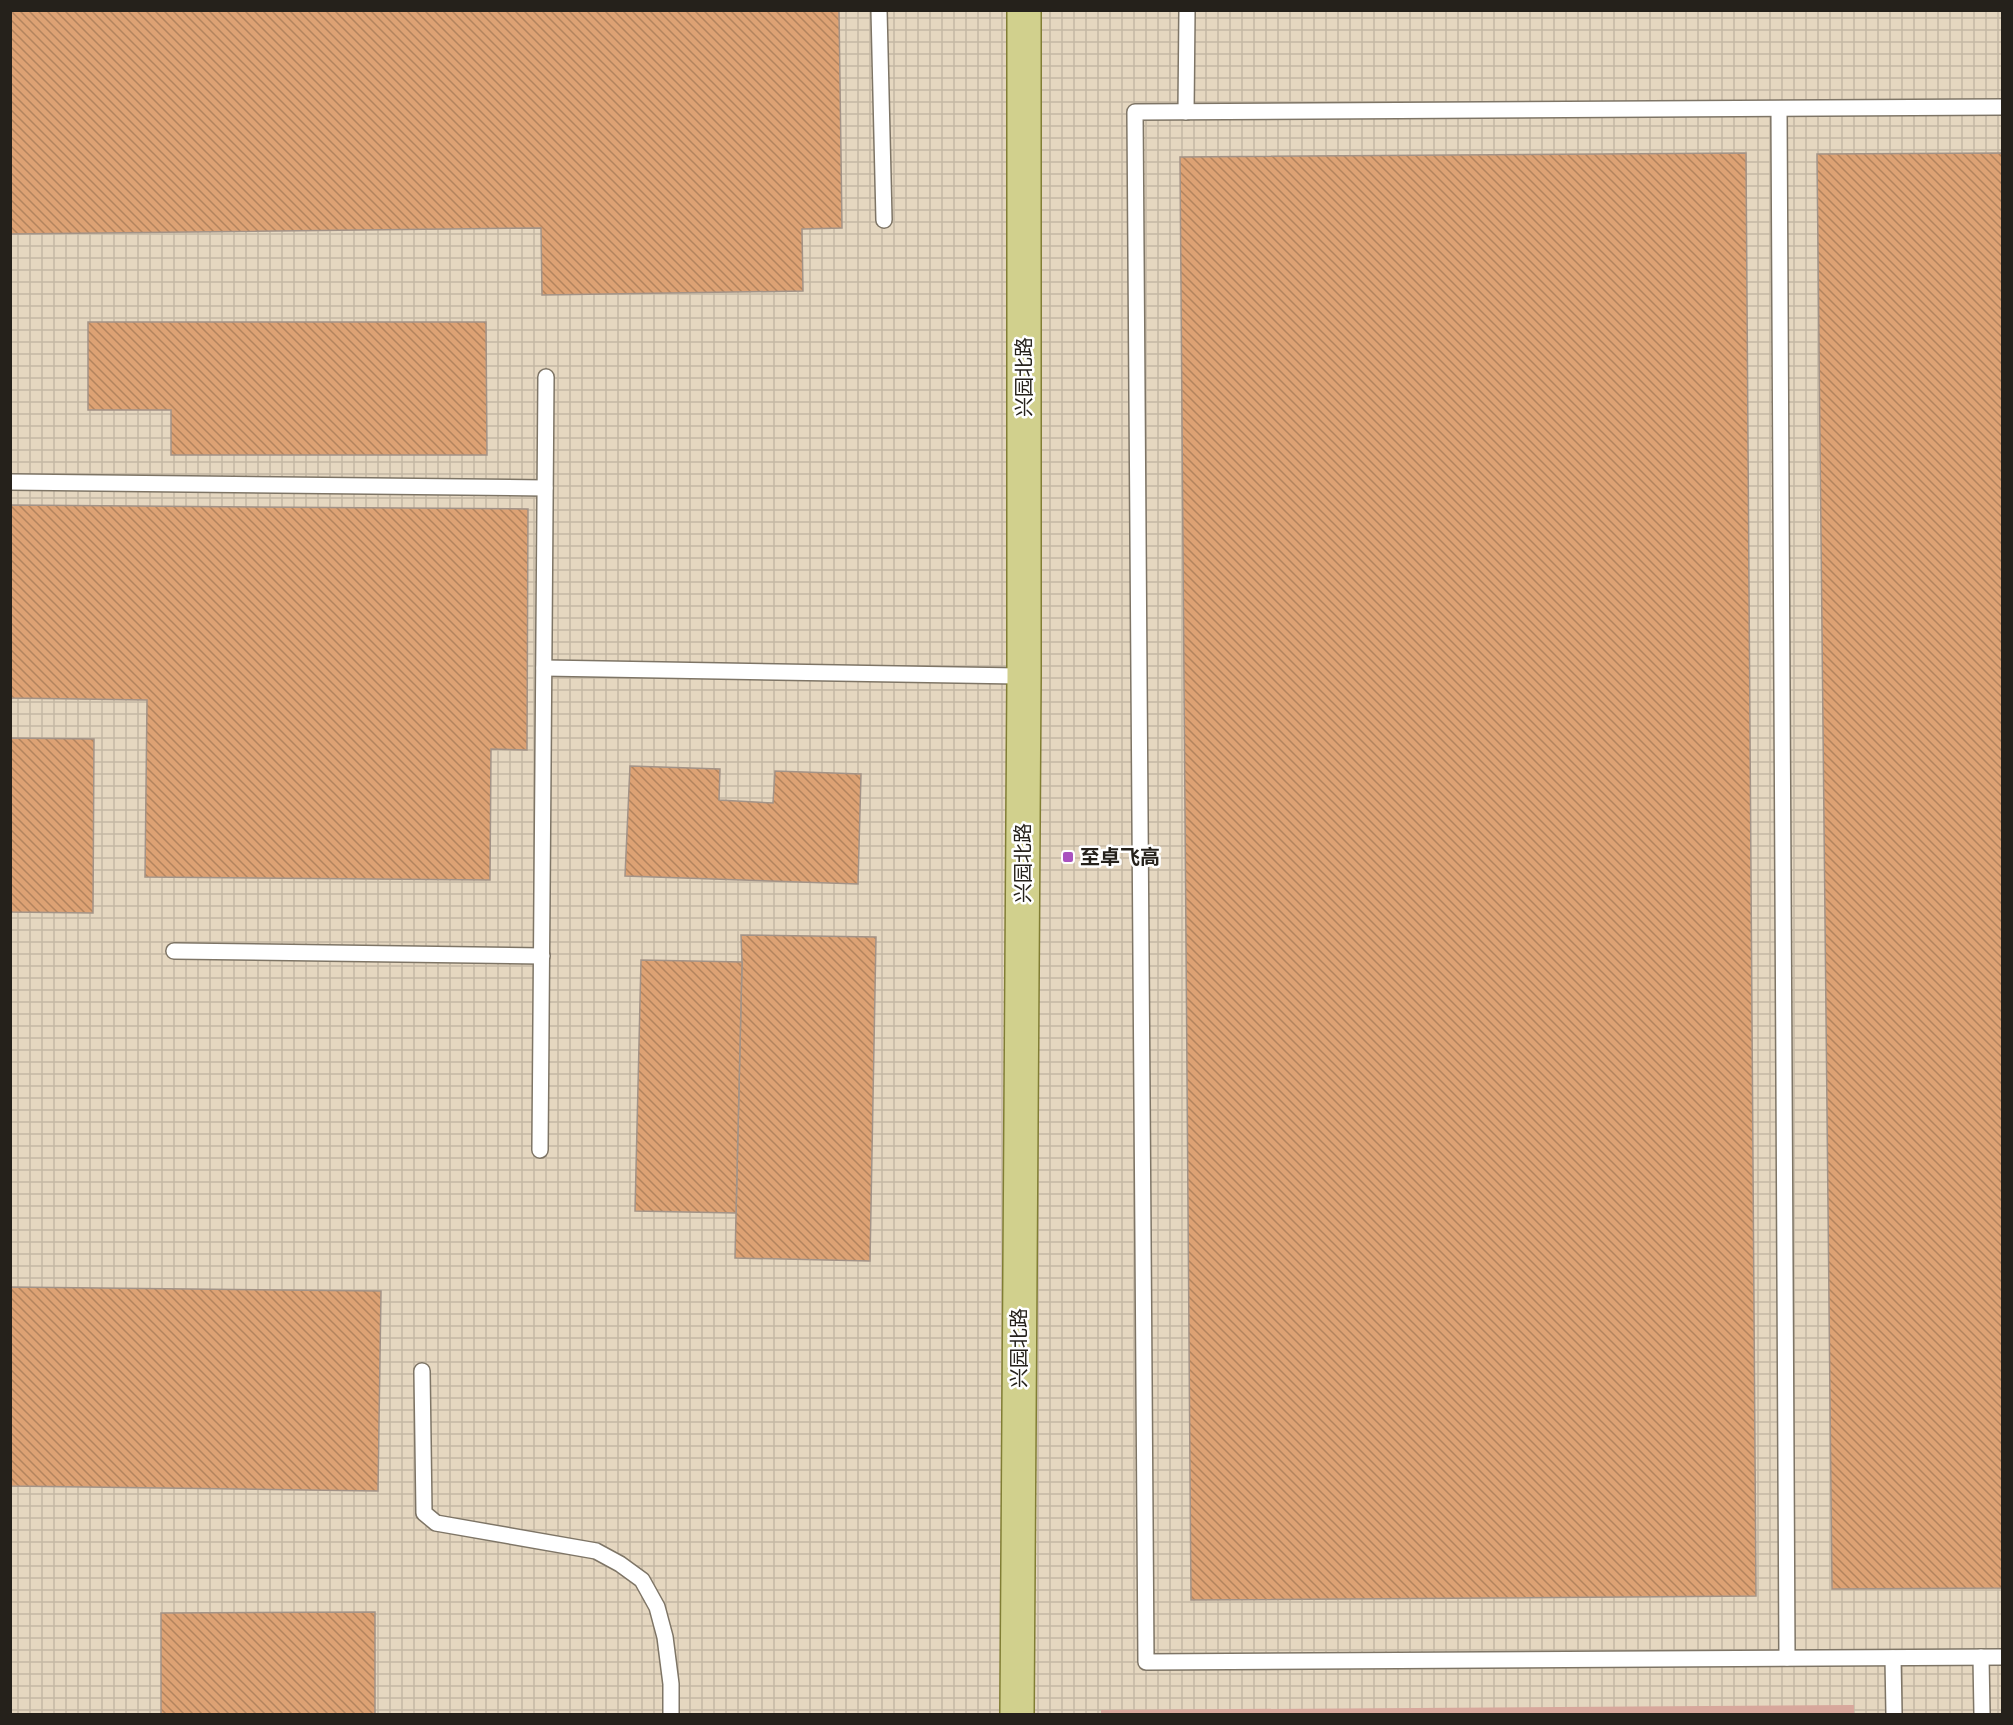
<svg xmlns="http://www.w3.org/2000/svg" width="2013" height="1725" font-family="Barlow,'Noto Sans SC',sans-serif">
<defs>
<pattern id="industrial-grid" width="8" height="8" patternUnits="userSpaceOnUse" patternTransform="scale(1.5)"><rect width="8" height="8" fill="#e5d7c0"/><path d="M0 4h8M4 0v8" fill="none" stroke="#c4b8a4"/></pattern>
<pattern id="building-back-hatch" width="6" height="6" patternUnits="userSpaceOnUse" patternTransform="scale(1.5)"><rect width="6" height="6" fill="#dda274"/><path d="M-1 5l2 2M0 0l6 6M5-1l2 2" fill="none" stroke="#b3845e"/></pattern>
</defs>
<rect width="100%" height="100%" fill="#ede3d1"/>
<rect fill="url(#industrial-grid)" x="11" y="11" width="1991" height="1703"/>
<polygon fill="#d8a79c" points="1854,1705 1854,1714 1101,1714 1101,1710"/>
<g fill="url(#building-back-hatch)" stroke="#a39387" stroke-width="1.5">
<polygon points="10,10 839,10 842,228 802,229 803,291 542,295 541,228 10,234"/>
<polygon points="1746,153 1756,1596 1191,1600 1180,157"/>
<polygon points="2002,153 2002,1588 1832,1589 1817,154"/>
<polygon points="88,322 486,322 487,455 171,455 171,410 88,410"/>
<polygon points="10,505 528,509 527,750 491,749 490,880 145,877 147,700 10,698"/>
<polygon points="10,738 94,739 93,913 10,912"/>
<polygon points="630,766 720,769 719,800 773,803 775,771 861,774 858,884 625,876"/>
<polygon points="741,935 876,937 870,1261 735,1258 742,962"/>
<polygon points="641,960 742,962 736,1213 635,1211"/>
<polygon points="10,1287 381,1291 378,1491 10,1486"/>
<polygon points="375,1612 375,1714 161,1714 161,1613"/>
</g>
<g fill="none" stroke-linecap="round" stroke-linejoin="round">
<defs>
<g id="lane">
<polyline points="879,10 884,220"/>
<polyline points="2002,107 1135,112 1146,1662 2002,1657"/>
<polyline points="1779,109 1787,1658"/>
<polyline points="1186,112 1187,10"/>
<polyline points="10,482 545,488"/>
<polyline points="544,668 1024,676"/>
<polyline points="174,951 542,956"/>
<polyline points="540,1150 546,377"/>
<polyline points="422,1371 424,1513 436,1523 596,1551 620,1564 642,1580 657,1607 665,1637 671,1684 671,1714"/>
<polyline points="1981,1657 1982,1714"/>
<polyline points="1893,1658 1894,1714"/>
</g>
<polyline id="primary" points="1017,1714 1024,676 1024,10"/>
</defs>
<use href="#lane" stroke="#7e7566" stroke-width="18"/>
<use href="#primary" stroke="#817e34" stroke-width="36"/>
<use href="#lane" stroke="#fff" stroke-width="15"/>
<use href="#primary" stroke="#d1d08d" stroke-width="33"/>
</g>
<rect fill="#a952bf" stroke="#fff" stroke-width="2" x="1062" y="851" width="12" height="12" rx="3"/>
<g text-anchor="middle" stroke-width="5" stroke-linejoin="round" paint-order="stroke">
<g font-size="20" fill="#25211b" stroke="#fff">
<text transform="translate(1024 377) rotate(-90)" y="7">兴园北路</text>
<text transform="translate(1023 863) rotate(-90)" y="7">兴园北路</text>
<text transform="translate(1019 1348) rotate(-90)" y="7">兴园北路</text>
</g>
<g font-size="20" font-weight="bold" fill="#25211b" stroke="#fff" text-anchor="start">
<text x="1080" y="864">至卓飞高</text>
</g>
</g>
<rect width="2013" height="1725" fill="none" stroke="#25211b" stroke-width="24"/>
</svg>
